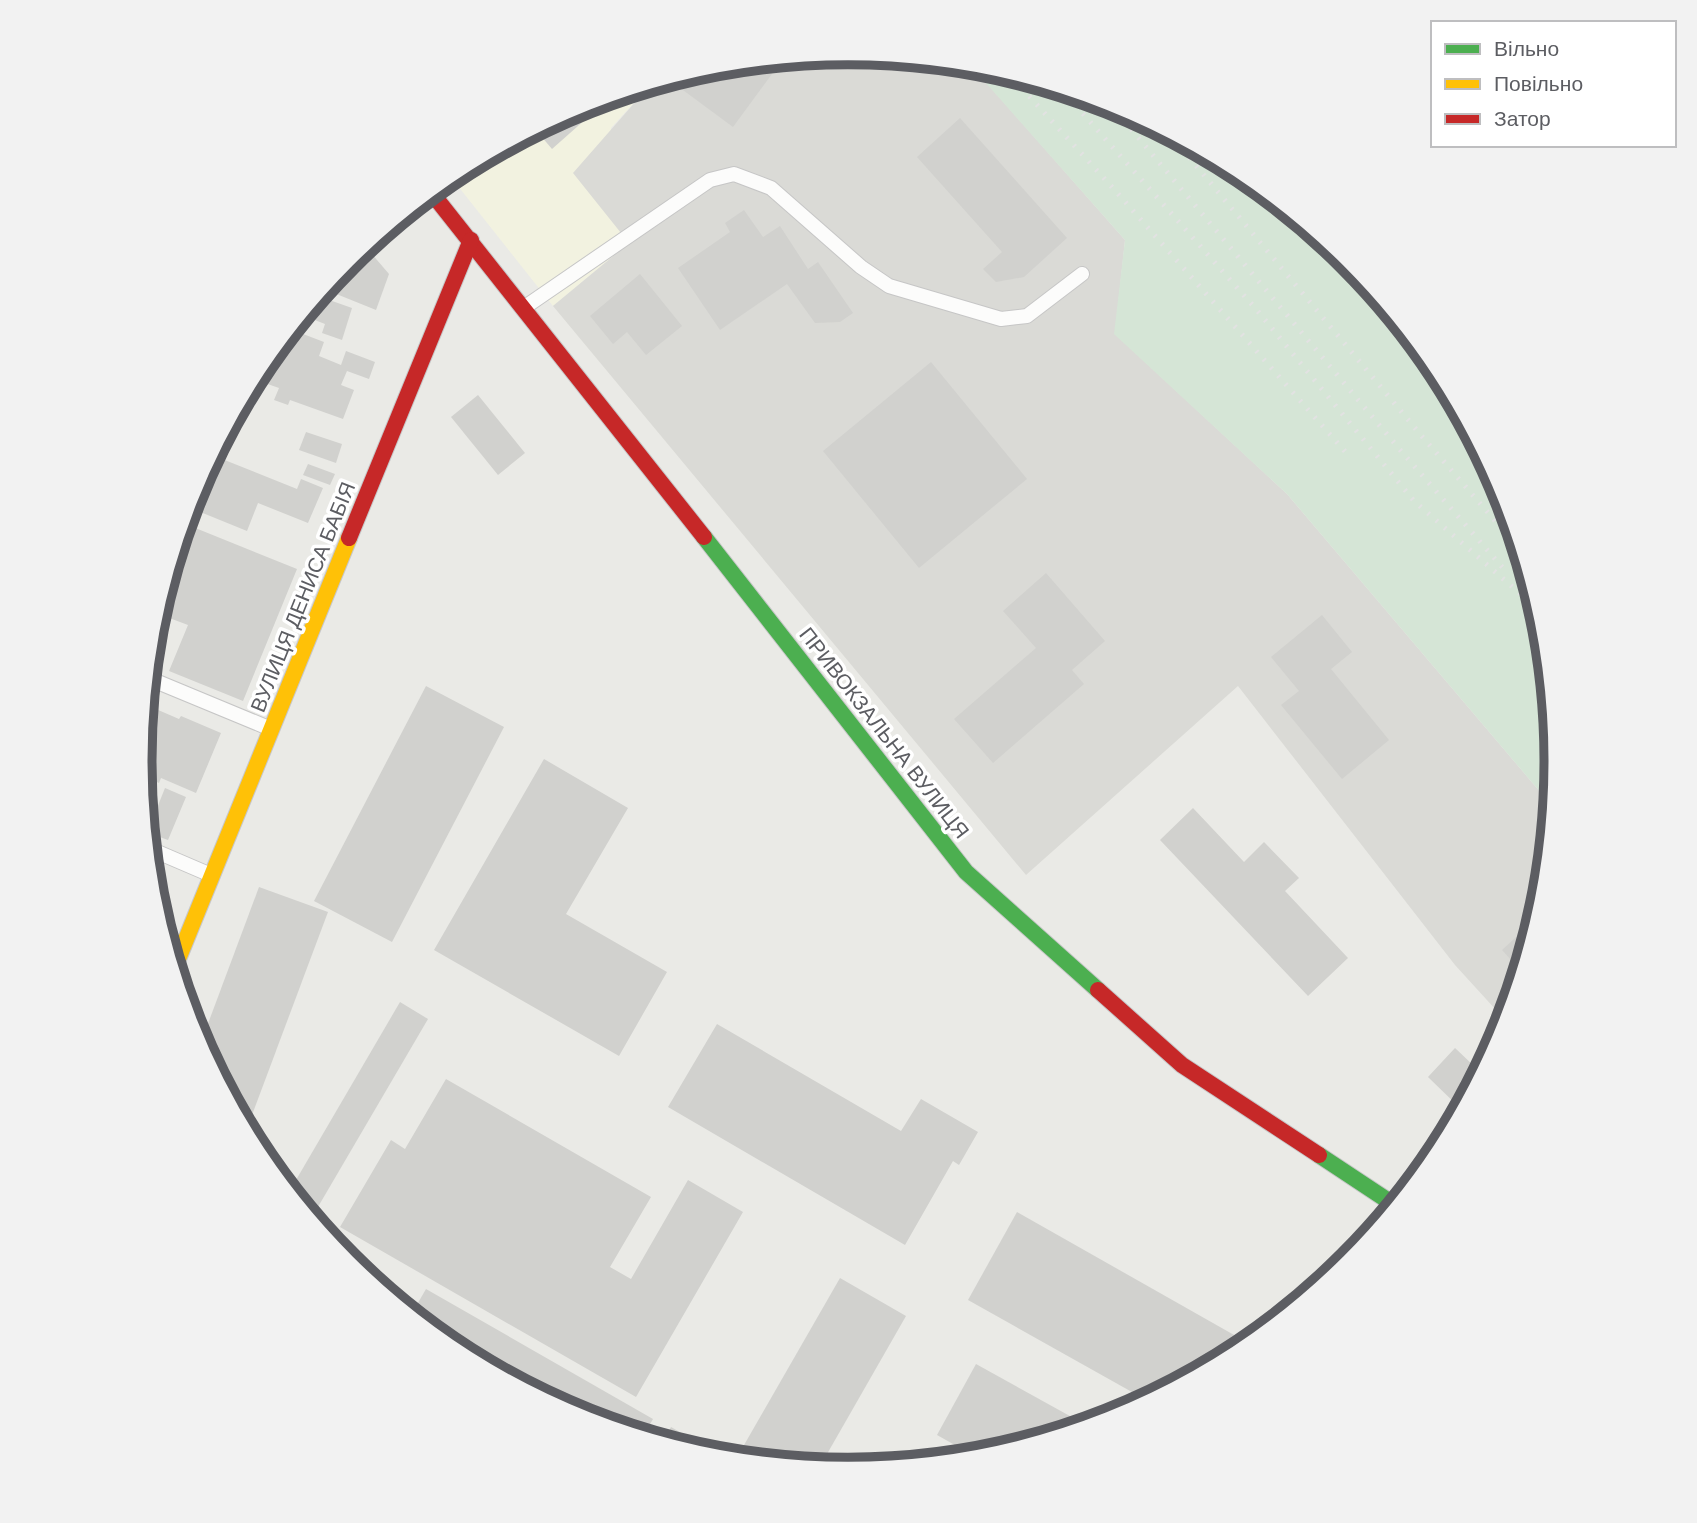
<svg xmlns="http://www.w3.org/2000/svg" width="1697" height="1523" font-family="'DM Sans',sans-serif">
<rect width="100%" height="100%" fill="#eaeae6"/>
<polygon fill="#f2f2e0" points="651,84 611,128 629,243 553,306 450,176 578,106"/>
<polygon fill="#dadad6" points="849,53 970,64 1125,240 1115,334 1287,494 1553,807 1544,900 1507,1022 1455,965 1238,686 1026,875 553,306 629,243 573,173 651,84 711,66"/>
<polygon fill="#d5e5d6" points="970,65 987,66 1120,107 1243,172 1350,260 1438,368 1504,491 1544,624 1557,762 1553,807 1287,494 1114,334 1125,240"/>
<g fill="#d1d1ce">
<polygon points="783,59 733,127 668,79 711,66"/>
<polygon points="590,103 596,110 552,149 535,129 578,106"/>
<polygon points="960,118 1067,238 1024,277 996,282 983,269 1002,252 917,157"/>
<polygon points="744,210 763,237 780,226 808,269 818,262 853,313 840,322 815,323 787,284 720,330 678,268 730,232 725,223"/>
<polygon points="365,246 389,274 376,310 324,289 347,260"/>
<polygon points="640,274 682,326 646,355 627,332 613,344 590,316"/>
<polygon points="318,296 352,308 342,340 322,333 325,324 307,317 312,303"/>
<polygon points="290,329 324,342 319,356 341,365 346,351 375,362 369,379 347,371 341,385 354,390 343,419 290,400 288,405 274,400 279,388 253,379 259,367"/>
<polygon points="931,362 1027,479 919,568 823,451"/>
<polygon points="478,395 525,453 498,475 451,417"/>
<polygon points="306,432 342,444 336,463 299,450"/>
<polygon points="212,455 297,489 301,479 323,488 308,523 258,503 247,531 188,507 194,490"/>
<polygon points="308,464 335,474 330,485 303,475"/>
<polygon points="183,523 297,569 243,701 169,671 188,625 156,613"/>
<polygon points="1046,573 1105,641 1072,670 1084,684 993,763 954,719 1036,648 1003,611"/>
<polygon points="1322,615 1352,652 1331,669 1389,740 1342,779 1281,705 1299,691 1271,657"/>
<polygon points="426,686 504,727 392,942 314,901"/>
<polygon points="149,706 179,719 181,716 221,733 196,793 161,778 159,783 141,775 140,761 144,718"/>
<polygon points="544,759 628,808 566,914 667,972 619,1056 434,950"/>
<polygon points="165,788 186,797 168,840 146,832 144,802 157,808"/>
<polygon points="1193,808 1244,862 1264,842 1299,878 1285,891 1348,958 1308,996 1160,840"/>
<polygon points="259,887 328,912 246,1131 200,1045"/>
<polygon points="1539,916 1537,923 1522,972 1502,950"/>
<polygon points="400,1002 428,1019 315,1212 296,1200 289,1192"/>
<polygon points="717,1024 901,1131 921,1099 978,1132 959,1165 953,1161 905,1245 668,1107"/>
<polygon points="1455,1048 1475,1067 1460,1082 1471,1093 1461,1109 1428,1077"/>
<polygon points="446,1079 651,1197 610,1267 631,1279 688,1180 743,1212 636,1397 340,1227 391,1140 405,1149"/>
<polygon points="1017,1212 1250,1344 1242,1351 1148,1401 968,1300"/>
<polygon points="840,1278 906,1316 819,1468 736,1459"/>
<polygon points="426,1289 653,1419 643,1436 577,1416 438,1337 411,1315"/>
<polygon points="976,1364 1088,1426 978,1458 937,1435"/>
<polygon points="671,1427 725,1458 710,1457 663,1442"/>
</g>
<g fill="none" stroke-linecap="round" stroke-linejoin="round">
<defs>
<g id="lane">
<polyline points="525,307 710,180 734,174 771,188 861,267 889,286 1001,319 1027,316 1082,274"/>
<polyline points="148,678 271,729"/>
<polyline points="148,848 211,875"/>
</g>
<g id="fast">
<polyline points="704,537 966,872 1098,990"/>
<polyline points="1319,1155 1396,1206"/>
</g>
<polyline id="slow" points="174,969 349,538"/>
<g id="jam">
<polyline points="431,192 704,537"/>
<polyline points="349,538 471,240"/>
<polyline points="1098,990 1182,1065 1319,1155"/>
</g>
</defs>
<use href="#lane" stroke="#c6c6c6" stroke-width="16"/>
<use href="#fast" stroke="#c7c7c8" stroke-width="18"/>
<use href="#slow" stroke="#c7c7c8" stroke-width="18"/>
<use href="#jam" stroke="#c7c7c8" stroke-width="18"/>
<use href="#lane" stroke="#fcfcfb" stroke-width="14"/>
<use href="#fast" stroke="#4caf50" stroke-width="16"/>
<use href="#slow" stroke="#ffc107" stroke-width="16"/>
<use href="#jam" stroke="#c62828" stroke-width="16"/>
<g stroke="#e2e2e2" stroke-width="5" stroke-dasharray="2 9" stroke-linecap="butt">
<polyline points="1007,72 1112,187 1349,456"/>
<polyline points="1061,89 1256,309 1414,501 1540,611"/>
<polyline points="1110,104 1401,451 1503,568"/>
<polyline points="1168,132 1420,434 1522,552"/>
<polyline points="1304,222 1330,247 1353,264"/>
</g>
</g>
<g text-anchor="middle" stroke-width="7" stroke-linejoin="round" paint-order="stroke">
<g font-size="21" fill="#5c5d62" stroke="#fff">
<text transform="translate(303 597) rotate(-68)" y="7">ВУЛИЦЯ ДЕНИСА БАБІЯ</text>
<text transform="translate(884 733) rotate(52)" y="7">ПРИВОКЗАЛЬНА ВУЛИЦЯ</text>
</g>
</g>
<path d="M0 0H1697V1523H0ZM152 761a696 696 0 1 1 1392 0a696 696 0 1 1-1392 0Z" fill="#f2f2f2" fill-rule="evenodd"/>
<path fill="none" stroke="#5c5d62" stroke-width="9" d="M152 761a696 696 0 1 1 1392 0a696 696 0 1 1-1392 0Z"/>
<rect x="1431" y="21" width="245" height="126" fill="#ffffff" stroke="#bebec0" stroke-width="2"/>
<rect x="1445" y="44" width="35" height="10" fill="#4caf50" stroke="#bebec0" stroke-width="2"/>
<text x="1494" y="56" font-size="21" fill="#5c5d62">Вільно</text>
<rect x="1445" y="79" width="35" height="10" fill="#ffc107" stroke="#bebec0" stroke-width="2"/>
<text x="1494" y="91" font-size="21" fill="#5c5d62">Повільно</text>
<rect x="1445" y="114" width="35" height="10" fill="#c62828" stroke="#bebec0" stroke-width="2"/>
<text x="1494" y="126" font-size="21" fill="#5c5d62">Затор</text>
</svg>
